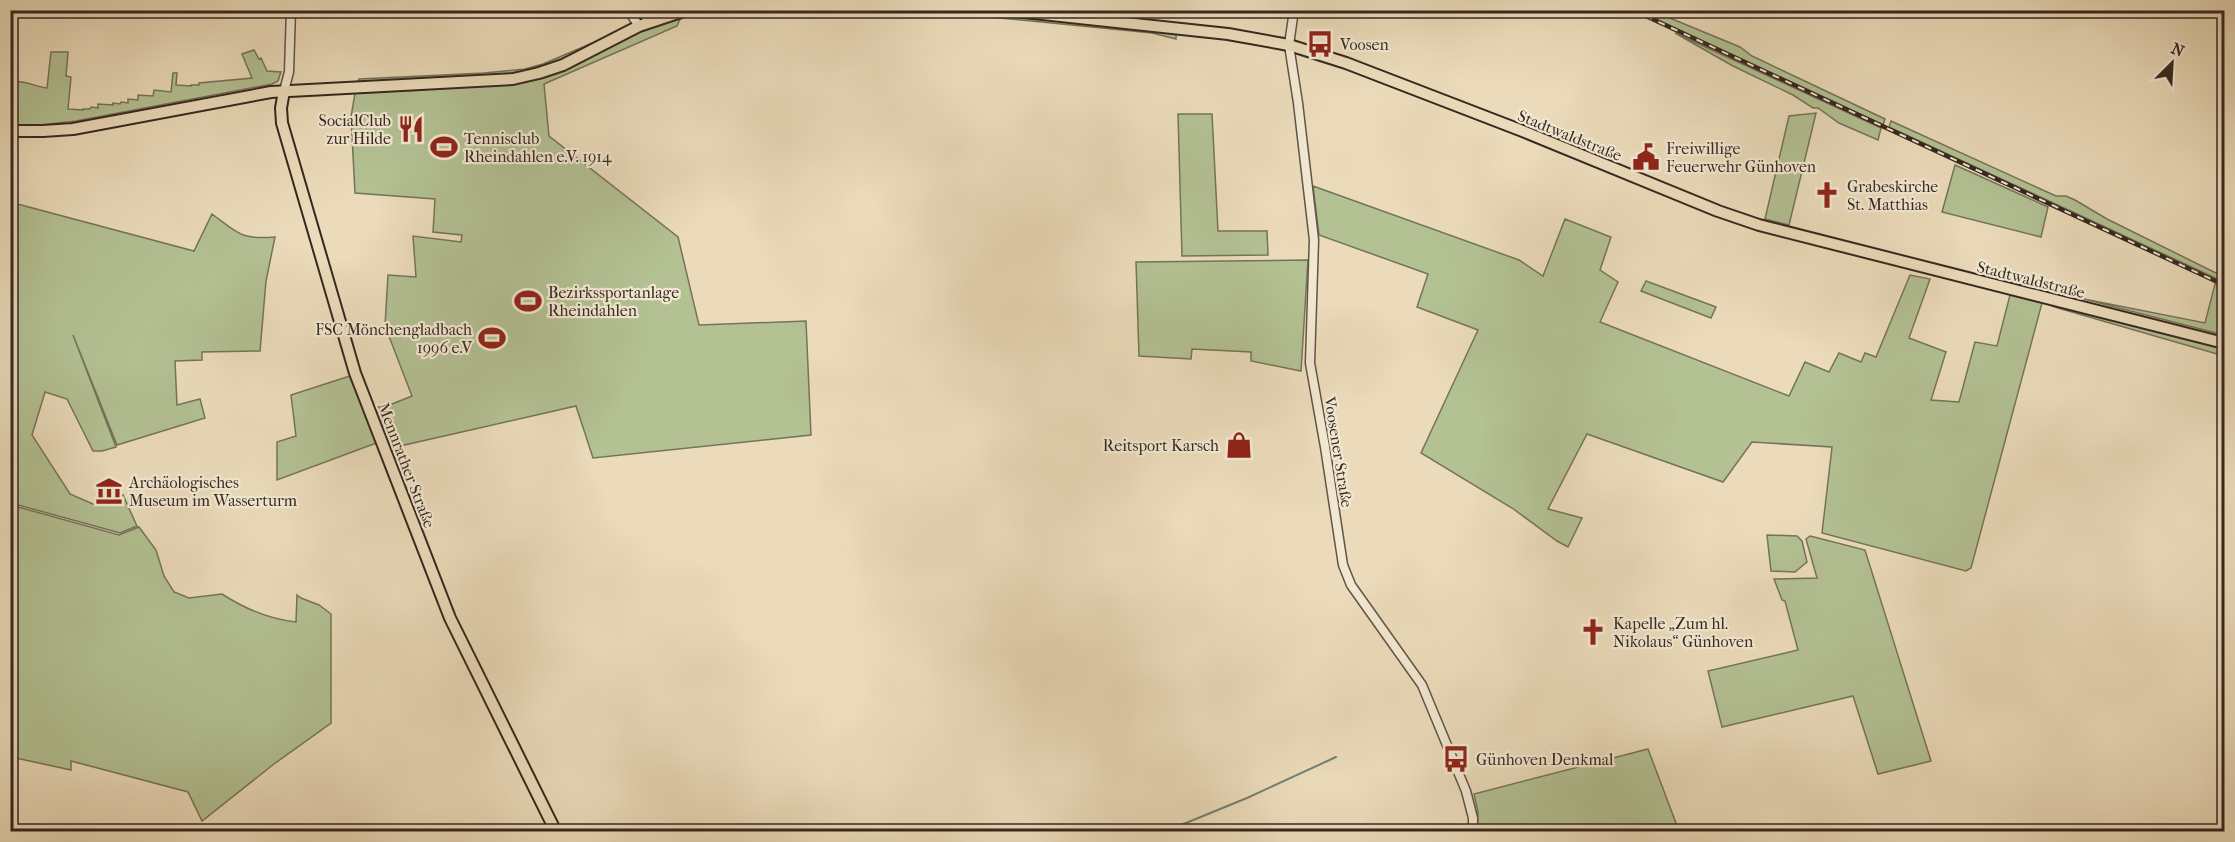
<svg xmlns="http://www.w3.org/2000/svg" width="2235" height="842" font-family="'IM FELL French Canon',serif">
<rect width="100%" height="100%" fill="#ebdbba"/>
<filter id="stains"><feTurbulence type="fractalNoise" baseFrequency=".00333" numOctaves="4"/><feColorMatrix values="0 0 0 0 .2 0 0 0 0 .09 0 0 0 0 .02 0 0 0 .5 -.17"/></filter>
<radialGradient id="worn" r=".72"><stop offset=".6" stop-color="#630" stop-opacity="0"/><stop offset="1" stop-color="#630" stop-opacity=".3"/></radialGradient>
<g fill="#b3c193" stroke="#74745a" stroke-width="1.5">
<polygon points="957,10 1049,18 1174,33 1176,35 1176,39 1152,33 949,13 797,11"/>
<polygon points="1638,11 1653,11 1740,47 1752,56 1885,119 1883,125"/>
<polygon points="694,13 680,19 677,26 544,84 549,136 678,237 699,325 806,321 811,435 593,458 576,406 391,448 377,410 412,396 385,326 388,275 416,277 413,236 461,242 462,235 433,232 435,199 355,193 351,117 355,93 513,83 669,19"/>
<path d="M 623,30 C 589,47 555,66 517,74 L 358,83 L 359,79 L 484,73 L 525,69 L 543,64 Z"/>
<polygon points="1675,33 1881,128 1878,140 1839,123 1818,108 1813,108 1793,95 1733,66"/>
<path d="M 254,50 L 259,59 L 261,58 L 267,71 L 281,72 L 278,81 L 272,84 L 76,121 L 31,126 L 11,124 L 12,82 C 23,79 35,87 47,88 L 51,52 L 68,52 L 66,76 L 71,77 L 68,109 L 83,110 L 83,109 L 90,109 L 91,107 L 98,108 L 98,104 L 113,105 L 113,103 L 120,104 L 121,102 L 128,103 L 128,99 L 138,100 L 138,95 L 153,96 L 154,90 L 171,92 L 173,73 L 177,73 L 176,85 L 191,86 L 191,85 L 199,85 L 199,83 L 252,78 L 242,54 Z"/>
<polygon points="1816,113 1789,225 1765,219 1789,116"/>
<polygon points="1178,114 1212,114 1218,231 1267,231 1268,255 1182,256"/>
<polygon points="1891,121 2056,196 2066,196 2075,200 2107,219 2224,277 2224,282 1889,127"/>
<polygon points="1955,165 2048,207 2041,237 1942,212"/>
<polygon points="1313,186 1519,260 1543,276 1565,219 1608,236 1611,237 1600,270 1618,282 1600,322 1789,396 1805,362 1829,372 1839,353 1861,362 1865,353 1876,357 1910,275 1930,279 1909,338 1946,352 1931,400 1959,402 1975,342 1997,346 2010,295 2042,303 1971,568 1966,571 1822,533 1832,447 1752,442 1723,482 1587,434 1548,509 1582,518 1568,547 1557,541 1512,508 1421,453 1478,330 1417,307 1428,274 1319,235"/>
<path d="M 10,202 L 194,251 L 212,214 C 238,233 240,240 275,237 L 266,281 L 260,351 L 202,352 L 202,360 L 175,361 L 177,405 L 200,399 L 205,418 L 117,445 L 73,335 L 116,447 L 102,451 L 93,451 L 67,399 L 45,392 L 32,435 L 70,494 L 95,505 L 123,495 L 137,526 L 120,533 L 11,503 Z"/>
<polygon points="1308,260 1301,371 1251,361 1251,352 1192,349 1191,359 1139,356 1136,262"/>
<polygon points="1646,281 1716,307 1711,318 1641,291"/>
<polygon points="2215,284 2224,288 2224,335 2084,299 2205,323"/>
<polygon points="2052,304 2224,347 2224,356 2058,308 2052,306"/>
<polygon points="353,375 379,442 277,480 277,442 296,436 291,395"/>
<path d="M 11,505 L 119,535 L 139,527 L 156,550 L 164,576 L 174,592 L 189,598 L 222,594 C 245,609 268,619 296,622 L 297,595 L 301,598 L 319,605 L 331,614 L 331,723 L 274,764 L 202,821 L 188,792 L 71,761 L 71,770 L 11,757 Z"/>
<polygon points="1767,535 1797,536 1802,541 1807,562 1795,572 1771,571"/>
<polygon points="1810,536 1865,550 1931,761 1878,774 1853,696 1722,727 1708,671 1798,650 1785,601 1782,600 1774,579 1817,578 1806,539"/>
<polygon points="1648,749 1679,831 1477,831 1478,812 1474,794"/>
</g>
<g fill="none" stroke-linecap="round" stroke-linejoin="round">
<polyline stroke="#718073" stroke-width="2" points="1164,832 1247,798 1336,757"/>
<defs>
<g id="minor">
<polyline points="628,10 639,26"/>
<polyline points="640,10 650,22"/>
<polyline points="1294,10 1289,45 1298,103 1314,240 1310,363 1325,447 1343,565 1351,585 1422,685 1466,791 1473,818 1473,832"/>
<polyline points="284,91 289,72 291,10"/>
</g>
<g id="major">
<polyline points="1004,10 1228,34 1289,45 1346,63 1520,130 1718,211 1759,225 2224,343"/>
<polyline points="284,91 281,108 282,123 355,373 450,618 556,832"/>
<polyline points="10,131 43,131 73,129 271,92 513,79 539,73 563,65 639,26 687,10"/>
</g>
</defs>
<use href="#minor" stroke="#635446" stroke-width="11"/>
<use href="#major" stroke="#362720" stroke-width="14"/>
<use href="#minor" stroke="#f2e8d2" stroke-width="8"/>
<use href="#major" stroke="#ebdbba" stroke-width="10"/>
<defs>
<polyline id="rail" points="1633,10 2224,285"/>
</defs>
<use href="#rail" stroke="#362720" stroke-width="4.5"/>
<use href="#rail" stroke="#f2e8d2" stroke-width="2" stroke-dasharray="7" stroke-linecap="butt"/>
</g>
<defs>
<symbol id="bus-bare" viewBox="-9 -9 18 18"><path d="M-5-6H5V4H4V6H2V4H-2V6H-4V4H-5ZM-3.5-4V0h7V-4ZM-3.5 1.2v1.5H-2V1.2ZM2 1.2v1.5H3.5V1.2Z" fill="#8f2418" stroke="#f2e8d2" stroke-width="2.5" paint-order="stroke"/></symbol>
<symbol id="restaurant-bare" viewBox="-9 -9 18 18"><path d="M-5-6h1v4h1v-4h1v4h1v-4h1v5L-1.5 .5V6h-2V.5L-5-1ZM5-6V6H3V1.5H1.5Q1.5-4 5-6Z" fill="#8f2418" stroke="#f2e8d2" stroke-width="2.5" paint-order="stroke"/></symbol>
<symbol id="stadium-bare" viewBox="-9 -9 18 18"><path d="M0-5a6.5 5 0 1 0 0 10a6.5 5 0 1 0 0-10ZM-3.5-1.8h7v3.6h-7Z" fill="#8f2418" stroke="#f2e8d2" stroke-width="2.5" paint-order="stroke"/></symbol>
<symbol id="civic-bare" viewBox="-9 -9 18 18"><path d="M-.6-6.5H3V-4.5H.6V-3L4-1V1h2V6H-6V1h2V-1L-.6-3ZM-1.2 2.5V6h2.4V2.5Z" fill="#8f2418" stroke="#f2e8d2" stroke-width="2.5" paint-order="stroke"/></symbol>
<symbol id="church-bare" viewBox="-9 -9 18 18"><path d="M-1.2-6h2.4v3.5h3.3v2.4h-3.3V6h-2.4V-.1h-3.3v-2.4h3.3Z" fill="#8f2418" stroke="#f2e8d2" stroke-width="2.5" paint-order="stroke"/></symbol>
<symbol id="shop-bare" viewBox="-9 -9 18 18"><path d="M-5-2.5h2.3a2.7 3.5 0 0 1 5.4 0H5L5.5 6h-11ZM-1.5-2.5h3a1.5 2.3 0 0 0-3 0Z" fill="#8f2418" stroke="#f2e8d2" stroke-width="2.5" paint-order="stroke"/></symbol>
<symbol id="museum-bare" viewBox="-9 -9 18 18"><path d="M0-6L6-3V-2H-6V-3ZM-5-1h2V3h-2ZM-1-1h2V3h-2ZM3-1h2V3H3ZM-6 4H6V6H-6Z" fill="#8f2418" stroke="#f2e8d2" stroke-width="2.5" paint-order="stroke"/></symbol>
</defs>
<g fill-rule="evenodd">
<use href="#bus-bare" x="1301" y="25" width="38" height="38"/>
<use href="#restaurant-bare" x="392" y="110" width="38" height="38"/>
<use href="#stadium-bare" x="425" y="128" width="38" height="38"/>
<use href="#civic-bare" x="1627" y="138" width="38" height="38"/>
<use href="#church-bare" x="1808" y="176" width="38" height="38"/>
<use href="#stadium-bare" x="509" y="282" width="38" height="38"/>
<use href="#stadium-bare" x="473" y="319" width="38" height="38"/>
<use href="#shop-bare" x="1220" y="426" width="38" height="38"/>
<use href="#museum-bare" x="90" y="472" width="38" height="38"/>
<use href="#church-bare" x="1574" y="613" width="38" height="38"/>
<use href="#bus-bare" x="1437" y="740" width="38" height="38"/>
</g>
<g text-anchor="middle" stroke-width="4.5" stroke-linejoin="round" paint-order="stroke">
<g font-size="16" fill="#362720" stroke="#f2e8d2" text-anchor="start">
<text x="1340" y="50">Voosen</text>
<text x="391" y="126" text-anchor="end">SocialClub<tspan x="391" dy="18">zur Hilde</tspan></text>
<text x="464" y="144">Tennisclub<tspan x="464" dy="18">Rheindahlen e.V. 1914</tspan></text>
<text x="1666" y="154">Freiwillige<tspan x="1666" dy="18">Feuerwehr Günhoven</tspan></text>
<text x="1847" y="192">Grabeskirche<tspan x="1847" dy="18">St. Matthias</tspan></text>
<text x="548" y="298">Bezirkssportanlage<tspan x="548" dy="18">Rheindahlen</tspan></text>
<text x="472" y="335" text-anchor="end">FSC Mönchengladbach<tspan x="472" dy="18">1996 e.V</tspan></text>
<text x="1219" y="451" text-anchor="end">Reitsport Karsch</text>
<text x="129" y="488">Archäologisches<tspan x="129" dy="18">Museum im Wasserturm</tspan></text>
<text x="1613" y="629">Kapelle „Zum hl.<tspan x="1613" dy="18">Nikolaus“ Günhoven</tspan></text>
<text x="1476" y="765">Günhoven Denkmal</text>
</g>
<g font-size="16" fill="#362720" stroke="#f2e8d2">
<text transform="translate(1570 135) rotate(22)" y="6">Stadtwaldstraße</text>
<text transform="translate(2031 279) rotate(14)" y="6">Stadtwaldstraße</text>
<text transform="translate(1339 452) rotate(81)" y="6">Voosener Straße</text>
<text transform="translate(407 465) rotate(69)" y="6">Mennrather Straße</text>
</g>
</g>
<rect width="2235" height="842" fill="none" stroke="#ebdbba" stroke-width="36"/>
<rect x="12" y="12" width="2211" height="818" fill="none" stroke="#362720" stroke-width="3"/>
<rect x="18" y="18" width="2199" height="806" fill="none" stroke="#362720" stroke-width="1.5"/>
<g transform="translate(2172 63) rotate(24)" stroke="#f2e8d2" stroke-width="4.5" paint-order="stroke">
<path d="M0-4.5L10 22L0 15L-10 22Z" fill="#362720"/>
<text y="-9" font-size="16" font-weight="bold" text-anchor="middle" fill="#362720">N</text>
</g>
<rect width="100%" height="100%" filter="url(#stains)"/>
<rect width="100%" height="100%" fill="url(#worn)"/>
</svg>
